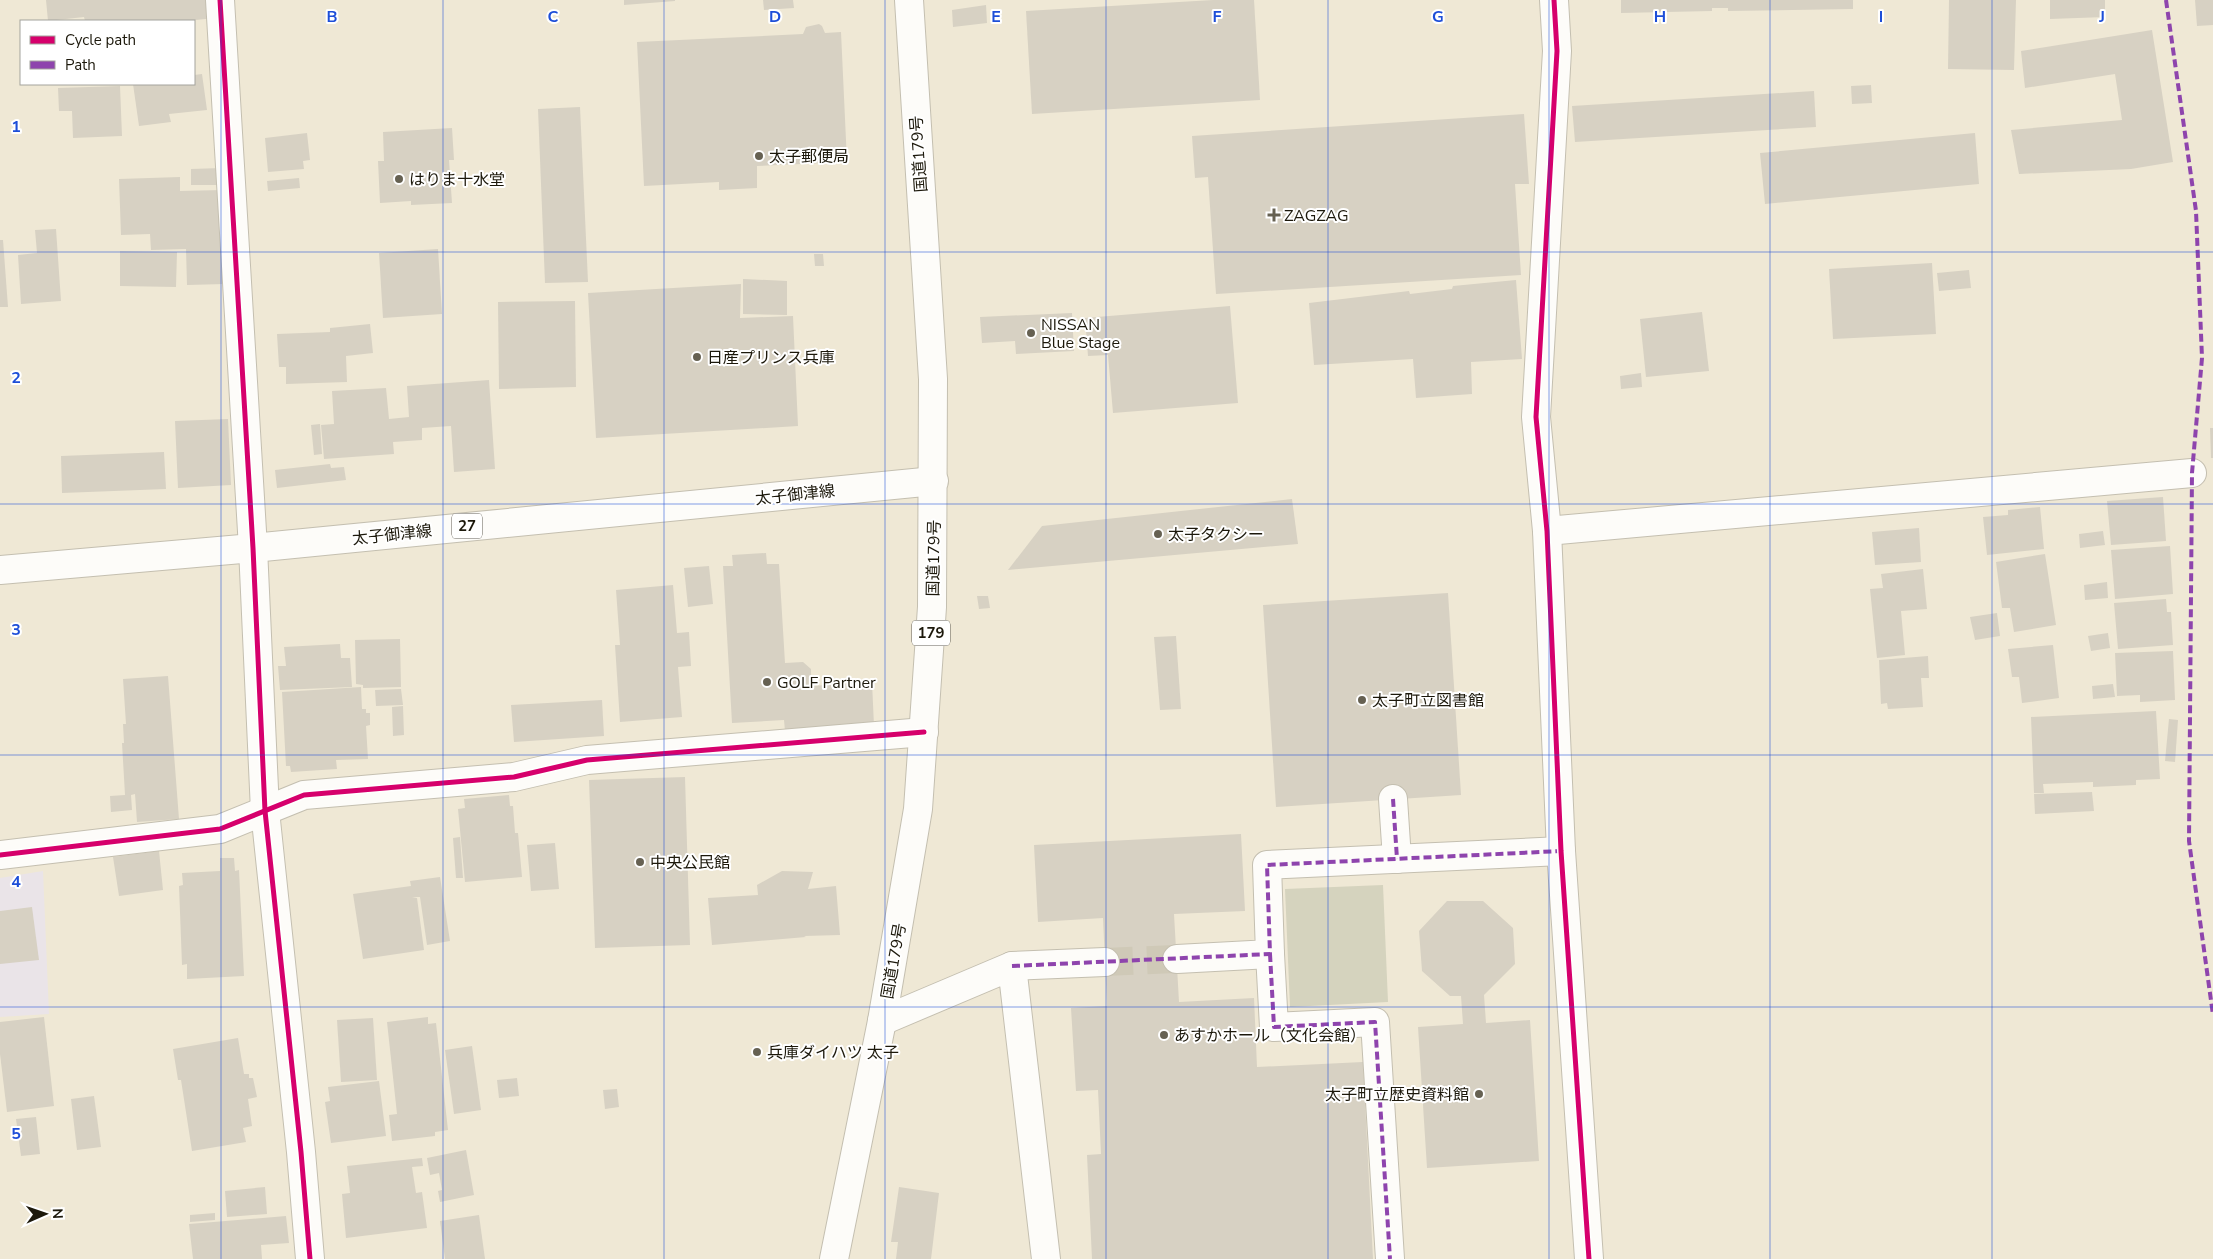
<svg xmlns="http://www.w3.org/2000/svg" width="2213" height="1259" font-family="'Nunito Sans','Noto Sans JP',sans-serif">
<rect width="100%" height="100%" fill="#efe8d5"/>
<polygon fill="#eae4e8" points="43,871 49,1014 0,1017 0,878"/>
<polygon fill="#d5d3be" points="1383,885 1388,1002 1290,1007 1285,889"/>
<g fill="#d7d1c3">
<polygon points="46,0 214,0 216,18 185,21 85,21 84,17 48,21"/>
<polygon points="624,0 675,0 675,1 624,5"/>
<polygon points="763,0 793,0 794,8 764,10"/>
<polygon points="1213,0 1254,0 1260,100 1032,114 1026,11"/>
<polygon points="1621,0 1853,0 1853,9 1728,11 1728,8 1712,8 1712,11 1621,13"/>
<polygon points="1949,0 2016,0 2014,70 1948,69"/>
<polygon points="2050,0 2105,0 2105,17 2050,19"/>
<polygon points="2195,0 2213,0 2213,25 2197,26"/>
<polygon points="986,5 987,23 953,27 952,10"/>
<polygon points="819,24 822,26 825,33 841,32 847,162 757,166 757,188 719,190 719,182 644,186 637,42 803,34 806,27"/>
<polygon points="2152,30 2173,162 2131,169 2019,174 2011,130 2122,120 2115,74 2025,88 2021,51"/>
<polygon points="202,74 207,110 169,114 171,122 139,126 133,84 194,84 194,75"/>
<polygon points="1871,85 1872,103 1852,104 1851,86"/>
<polygon points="120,86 122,136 73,138 72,111 59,111 58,88"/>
<polygon points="1814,91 1816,127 1575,142 1572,106"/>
<polygon points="580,107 588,282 545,283 538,109"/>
<polygon points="1524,114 1529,184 1515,184 1521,275 1216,294 1208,177 1195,178 1192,136"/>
<polygon points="452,128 454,160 449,160 452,203 411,205 411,201 380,203 378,161 384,161 383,132"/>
<polygon points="307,133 310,160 303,161 304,169 268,172 265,138"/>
<polygon points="1975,133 1979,184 1765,204 1760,153"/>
<polygon points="221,168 221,185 191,185 191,169"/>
<polygon points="180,177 180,191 222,190 225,284 187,285 186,249 151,250 150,234 121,235 119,179"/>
<polygon points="299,178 300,188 268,191 267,181"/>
<polygon points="56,229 61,301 21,304 18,255 37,253 35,230"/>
<polygon points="0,240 3,240 8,307 0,307"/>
<polygon points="438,249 442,314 383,318 379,253"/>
<polygon points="120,251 177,252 176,287 120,286"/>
<polygon points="814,254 823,254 824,266 815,266"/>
<polygon points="1932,263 1936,334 1833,339 1829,269"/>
<polygon points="1969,270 1971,288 1939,291 1937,273"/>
<polygon points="743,279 787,281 787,315 743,314"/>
<polygon points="1516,280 1522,359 1471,362 1472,394 1416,398 1413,359 1314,365 1309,303 1409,291 1410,294 1452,289 1453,286"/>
<polygon points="741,284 740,318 793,316 798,426 596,438 588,293"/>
<polygon points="575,301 576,387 499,389 498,302"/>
<polygon points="1230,306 1238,403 1113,413 1108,355 1088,356 1085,318"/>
<polygon points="1702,312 1709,371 1646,377 1640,319"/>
<polygon points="1072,313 1074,351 1016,354 1015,341 982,343 980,317"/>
<polygon points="370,324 373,353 346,356 347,382 286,384 286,367 279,367 277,334 330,332 330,328"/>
<polygon points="1641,373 1642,387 1621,389 1620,376"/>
<polygon points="489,380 495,469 454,472 451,426 422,428 422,440 393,442 394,454 324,459 321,425 334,424 332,391 386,388 389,419 409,417 407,386"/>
<polygon points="228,419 231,485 178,488 175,421"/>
<polygon points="320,424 322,454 314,455 311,425"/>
<polygon points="2210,428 2213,428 2213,458 2211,458"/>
<polygon points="164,452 166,489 62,493 61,456"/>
<polygon points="330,464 331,468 344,467 346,480 277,488 275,470"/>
<polygon points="2163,497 2166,541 2111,545 2107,501"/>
<polygon points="1292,499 1298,544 1008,570 1042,526"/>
<polygon points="2040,507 2044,549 1987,555 1983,517 2008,515 2008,510"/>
<polygon points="1919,528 1921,562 1875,565 1872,532"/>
<polygon points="2103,531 2105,545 2080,548 2079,534"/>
<polygon points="2170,546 2173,594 2115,599 2111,550"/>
<polygon points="766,553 767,564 779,564 785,663 803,662 811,669 811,686 872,682 874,726 785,731 784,720 732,723 723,566 733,566 732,555"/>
<polygon points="2045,554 2056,625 2014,632 2010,608 2002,608 1996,562"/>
<polygon points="709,566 713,604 688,607 684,568"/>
<polygon points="1923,569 1927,609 1901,611 1905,655 1877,658 1870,589 1883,588 1881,574"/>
<polygon points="2107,582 2108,598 2085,600 2084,585"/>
<polygon points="673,585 677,633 689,632 691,666 678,667 682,717 620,722 615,645 620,645 616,590"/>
<polygon points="1448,593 1461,795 1276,807 1263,605"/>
<polygon points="977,596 988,596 990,608 979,609"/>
<polygon points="2166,599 2167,612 2171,612 2173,645 2118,649 2114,603"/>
<polygon points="1997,613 2000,636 1975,640 1970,617"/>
<polygon points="2108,633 2110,648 2091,651 2088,636"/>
<polygon points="1176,636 1181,709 1160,710 1154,637"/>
<polygon points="400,639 401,687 363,688 363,685 356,684 355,640"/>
<polygon points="340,644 341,658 350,658 352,687 280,690 278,666 286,666 284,647"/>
<polygon points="2053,645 2059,698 2022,703 2019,677 2012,677 2008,649"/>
<polygon points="2173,651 2175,700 2140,702 2140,695 2117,696 2115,653"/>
<polygon points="1928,656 1929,678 1921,678 1923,707 1888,709 1887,703 1881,704 1879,660"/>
<polygon points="168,676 179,819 137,822 135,794 131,795 132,810 111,812 110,796 125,795 122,743 124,743 123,724 126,724 123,679"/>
<polygon points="2113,684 2115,697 2093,699 2092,686"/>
<polygon points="361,687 362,709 366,709 366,713 370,713 370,725 366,726 368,759 336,760 337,769 291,772 290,766 286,766 282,692"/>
<polygon points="401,689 403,705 376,706 375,690"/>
<polygon points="602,700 604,736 514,742 511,705"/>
<polygon points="403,706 404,735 393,736 392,707"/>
<polygon points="2156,711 2160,779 2136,780 2136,785 2093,787 2093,782 2043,784 2044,793 2034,793 2031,717"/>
<polygon points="2169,719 2178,720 2175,762 2165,761"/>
<polygon points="685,777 690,945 595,948 589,780"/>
<polygon points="2092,792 2094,811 2035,814 2034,794"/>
<polygon points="509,795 510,806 513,806 515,833 518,833 522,877 465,882 458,809 465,808 464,799"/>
<polygon points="1241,834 1245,911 1174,914 1179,1002 1254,998 1257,1067 1363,1062 1373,1259 1092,1259 1087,1155 1101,1154 1098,1090 1076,1091 1071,1008 1107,1006 1103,918 1038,922 1034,845"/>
<polygon points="460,837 463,878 456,878 453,838"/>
<polygon points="555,843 559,889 531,891 527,845"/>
<polygon points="159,851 163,890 119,896 113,857"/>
<polygon points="220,858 234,858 235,871 239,870 244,976 187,979 187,964 182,965 179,886 183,885 182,873 220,871"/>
<polygon points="782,871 813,872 808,889 836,886 840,935 804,936 806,937 712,945 708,898 758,895 757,885"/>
<polygon points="440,877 450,941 427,945 420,897 412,897 417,898 424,950 363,959 353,894 411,886 410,881"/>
<polygon points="1447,901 1483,901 1513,928 1515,964 1484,995 1486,1023 1530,1020 1539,1161 1427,1168 1418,1027 1463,1024 1461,996 1450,996 1422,971 1419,931"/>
<polygon points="32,907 39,960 0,964 0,911"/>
<polygon points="44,1017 54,1106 7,1112 0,1054 0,1022"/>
<polygon points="428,1017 428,1024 436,1023 448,1130 435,1132 435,1136 392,1141 389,1115 397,1114 387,1022"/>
<polygon points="373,1018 377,1080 341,1082 337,1020"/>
<polygon points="238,1038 244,1074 249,1074 249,1078 253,1078 257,1097 248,1099 252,1126 243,1128 246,1142 192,1151 181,1080 178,1080 173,1049"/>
<polygon points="472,1046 481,1110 454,1114 445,1050"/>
<polygon points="517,1078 519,1096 499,1098 497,1080"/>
<polygon points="379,1081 386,1136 331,1143 325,1102 330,1101 328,1087"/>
<polygon points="617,1089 619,1107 605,1109 603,1090"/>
<polygon points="94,1096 101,1147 77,1150 71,1099"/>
<polygon points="36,1117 40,1154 21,1156 16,1119"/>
<polygon points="466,1150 474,1195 440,1202 438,1191 442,1190 439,1173 430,1175 427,1158"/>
<polygon points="422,1158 423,1166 412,1167 416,1193 422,1192 427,1228 346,1238 342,1194 350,1193 347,1166"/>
<polygon points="265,1187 267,1214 227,1217 225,1191"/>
<polygon points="899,1187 939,1193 931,1259 896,1259 898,1242 891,1242"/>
<polygon points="215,1213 215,1220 190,1222 190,1215"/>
<polygon points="479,1215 485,1259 445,1259 440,1221"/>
<polygon points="286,1216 289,1243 261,1245 262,1259 193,1259 189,1224"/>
</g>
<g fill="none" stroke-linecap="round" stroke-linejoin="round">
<polyline stroke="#cfc9b7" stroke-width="28" stroke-dasharray="28 14" stroke-linecap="butt" points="1105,962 1177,959"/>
<defs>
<g id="minor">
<polyline points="220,0 253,548 265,811 301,1152 310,1259"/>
<polyline points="1554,0 1557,51 1536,417 1547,531 1561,851 1589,1259"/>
<polyline points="1547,531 2192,473"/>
<polyline points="1393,799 1397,859"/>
<polyline points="0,855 220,829 304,795 514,777 587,760 924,732"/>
<polyline points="1270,954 1274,1027 1375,1022 1390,1259"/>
<polyline points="1177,959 1270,954 1267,865 1561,851"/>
<polyline points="1012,966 1105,962"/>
<polyline points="882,1021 1012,966 1046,1259"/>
</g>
<polyline id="major" points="0,570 253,548 934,481"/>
<polyline id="highway" points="834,1259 882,1021 918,809 932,607 933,379 909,0"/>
</defs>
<use href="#minor" stroke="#c4bfb0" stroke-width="30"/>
<use href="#major" stroke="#c4bfb0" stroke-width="30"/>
<use href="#highway" stroke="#c4bfb0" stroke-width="30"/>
<use href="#minor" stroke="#fdfcf9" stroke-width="28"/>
<use href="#major" stroke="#fdfcf9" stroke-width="28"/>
<use href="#highway" stroke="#fdfcf9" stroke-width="28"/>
<g stroke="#8e44ad" stroke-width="4" stroke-dasharray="8 4" stroke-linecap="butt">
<polyline points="2166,0 2196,211 2202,358 2192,473 2189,841 2213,1015"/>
<polyline points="1393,799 1397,859"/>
<polyline points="1270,954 1274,1027 1375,1022 1390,1259"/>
<polyline points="1012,966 1270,954 1267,865 1561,851"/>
</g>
<defs>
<g id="cycleway">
<polyline points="220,0 253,548 265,811 301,1152 310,1259"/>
<polyline points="1554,0 1557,51 1536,417 1547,531 1561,851 1589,1259"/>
<polyline points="0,855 220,829 304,795 514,777 587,760 924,732"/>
</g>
</defs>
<use href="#cycleway" stroke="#fff" stroke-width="8"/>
<use href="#cycleway" stroke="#d6006c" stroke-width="5"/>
</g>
<path fill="none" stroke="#1d4ed8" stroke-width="1" stroke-opacity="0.55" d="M 221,0 L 221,1259M 443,0 L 443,1259M 664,0 L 664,1259M 885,0 L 885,1259M 1106,0 L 1106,1259M 1328,0 L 1328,1259M 1549,0 L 1549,1259M 1770,0 L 1770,1259M 1992,0 L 1992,1259M 0,252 L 2213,252M 0,504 L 2213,504M 0,755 L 2213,755M 0,1007 L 2213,1007"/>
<g fill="#666152" stroke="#fff" stroke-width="2">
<circle cx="759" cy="156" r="5"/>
<circle cx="399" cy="179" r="5"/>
<path d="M1271.5 207.5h5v5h5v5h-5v5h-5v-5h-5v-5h5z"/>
<circle cx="1031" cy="333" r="5"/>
<circle cx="697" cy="357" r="5"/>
<circle cx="1158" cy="534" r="5"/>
<circle cx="767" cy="682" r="5"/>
<circle cx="1362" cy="700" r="5"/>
<circle cx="640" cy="862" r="5"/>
<circle cx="1164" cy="1035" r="5"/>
<circle cx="757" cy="1052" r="5"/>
<circle cx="1479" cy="1094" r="5"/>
</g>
<g text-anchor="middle" stroke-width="4" stroke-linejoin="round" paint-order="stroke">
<g fill="#fff" stroke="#605d54" stroke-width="1">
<rect x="452" y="513.5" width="30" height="25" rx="4"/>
<rect x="912" y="620.5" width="38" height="25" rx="4"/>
</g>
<g font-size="15" font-weight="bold" fill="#1c180b">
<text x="467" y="531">27</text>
<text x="931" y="638">179</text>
</g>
<g font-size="16" fill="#1c180b" stroke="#fff">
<text transform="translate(918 154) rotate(-94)" y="6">国道179号</text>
<text transform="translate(795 494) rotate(-6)" y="6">太子御津線</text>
<text transform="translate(392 534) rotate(-6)" y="6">太子御津線</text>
<text transform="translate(933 558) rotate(-89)" y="6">国道179号</text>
<text transform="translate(893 961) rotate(-80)" y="6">国道179号</text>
</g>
<g font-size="16" fill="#1c180b" stroke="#fff" text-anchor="start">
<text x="769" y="162">太子郵便局</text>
<text x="409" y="185">はりま十水堂</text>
<text x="1284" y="221">ZAGZAG</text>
<text x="1041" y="330">NISSAN<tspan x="1041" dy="18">Blue Stage</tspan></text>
<text x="707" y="363">日産プリンス兵庫</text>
<text x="1168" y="540">太子タクシー</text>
<text x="777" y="688">GOLF Partner</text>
<text x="1372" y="706">太子町立図書館</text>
<text x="650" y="868">中央公民館</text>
<text x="1174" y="1041">あすかホール（文化会館）</text>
<text x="767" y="1058">兵庫ダイハツ 太子</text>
<text x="1469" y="1100" text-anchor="end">太子町立歴史資料館</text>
</g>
</g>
<g font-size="16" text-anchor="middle" font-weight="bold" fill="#1d4ed8" stroke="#fff" stroke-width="4" stroke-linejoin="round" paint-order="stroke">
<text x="332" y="22">B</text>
<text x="553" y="22">C</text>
<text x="775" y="22">D</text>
<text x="996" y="22">E</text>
<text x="1217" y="22">F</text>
<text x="1438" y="22">G</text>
<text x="1660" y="22">H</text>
<text x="1881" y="22">I</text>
<text x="2102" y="22">J</text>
<text x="16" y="132">1</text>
<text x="16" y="383">2</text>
<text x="16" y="635">3</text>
<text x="16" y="887">4</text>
<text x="16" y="1139">5</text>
</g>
<rect x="20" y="20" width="175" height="65" fill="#ffffff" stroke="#a4a39d"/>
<rect x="30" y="36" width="25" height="8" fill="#d6006c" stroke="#a4a39d"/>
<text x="65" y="45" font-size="15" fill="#1c180b">Cycle path</text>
<rect x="30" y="61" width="25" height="8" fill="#8e44ad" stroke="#a4a39d"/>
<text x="65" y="70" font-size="15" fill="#1c180b">Path</text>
<g transform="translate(45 1214) rotate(88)" stroke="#ffffff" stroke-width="4" paint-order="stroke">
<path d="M0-4L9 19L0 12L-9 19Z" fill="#1c180b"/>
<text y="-8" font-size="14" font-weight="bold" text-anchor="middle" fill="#1c180b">N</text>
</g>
</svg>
